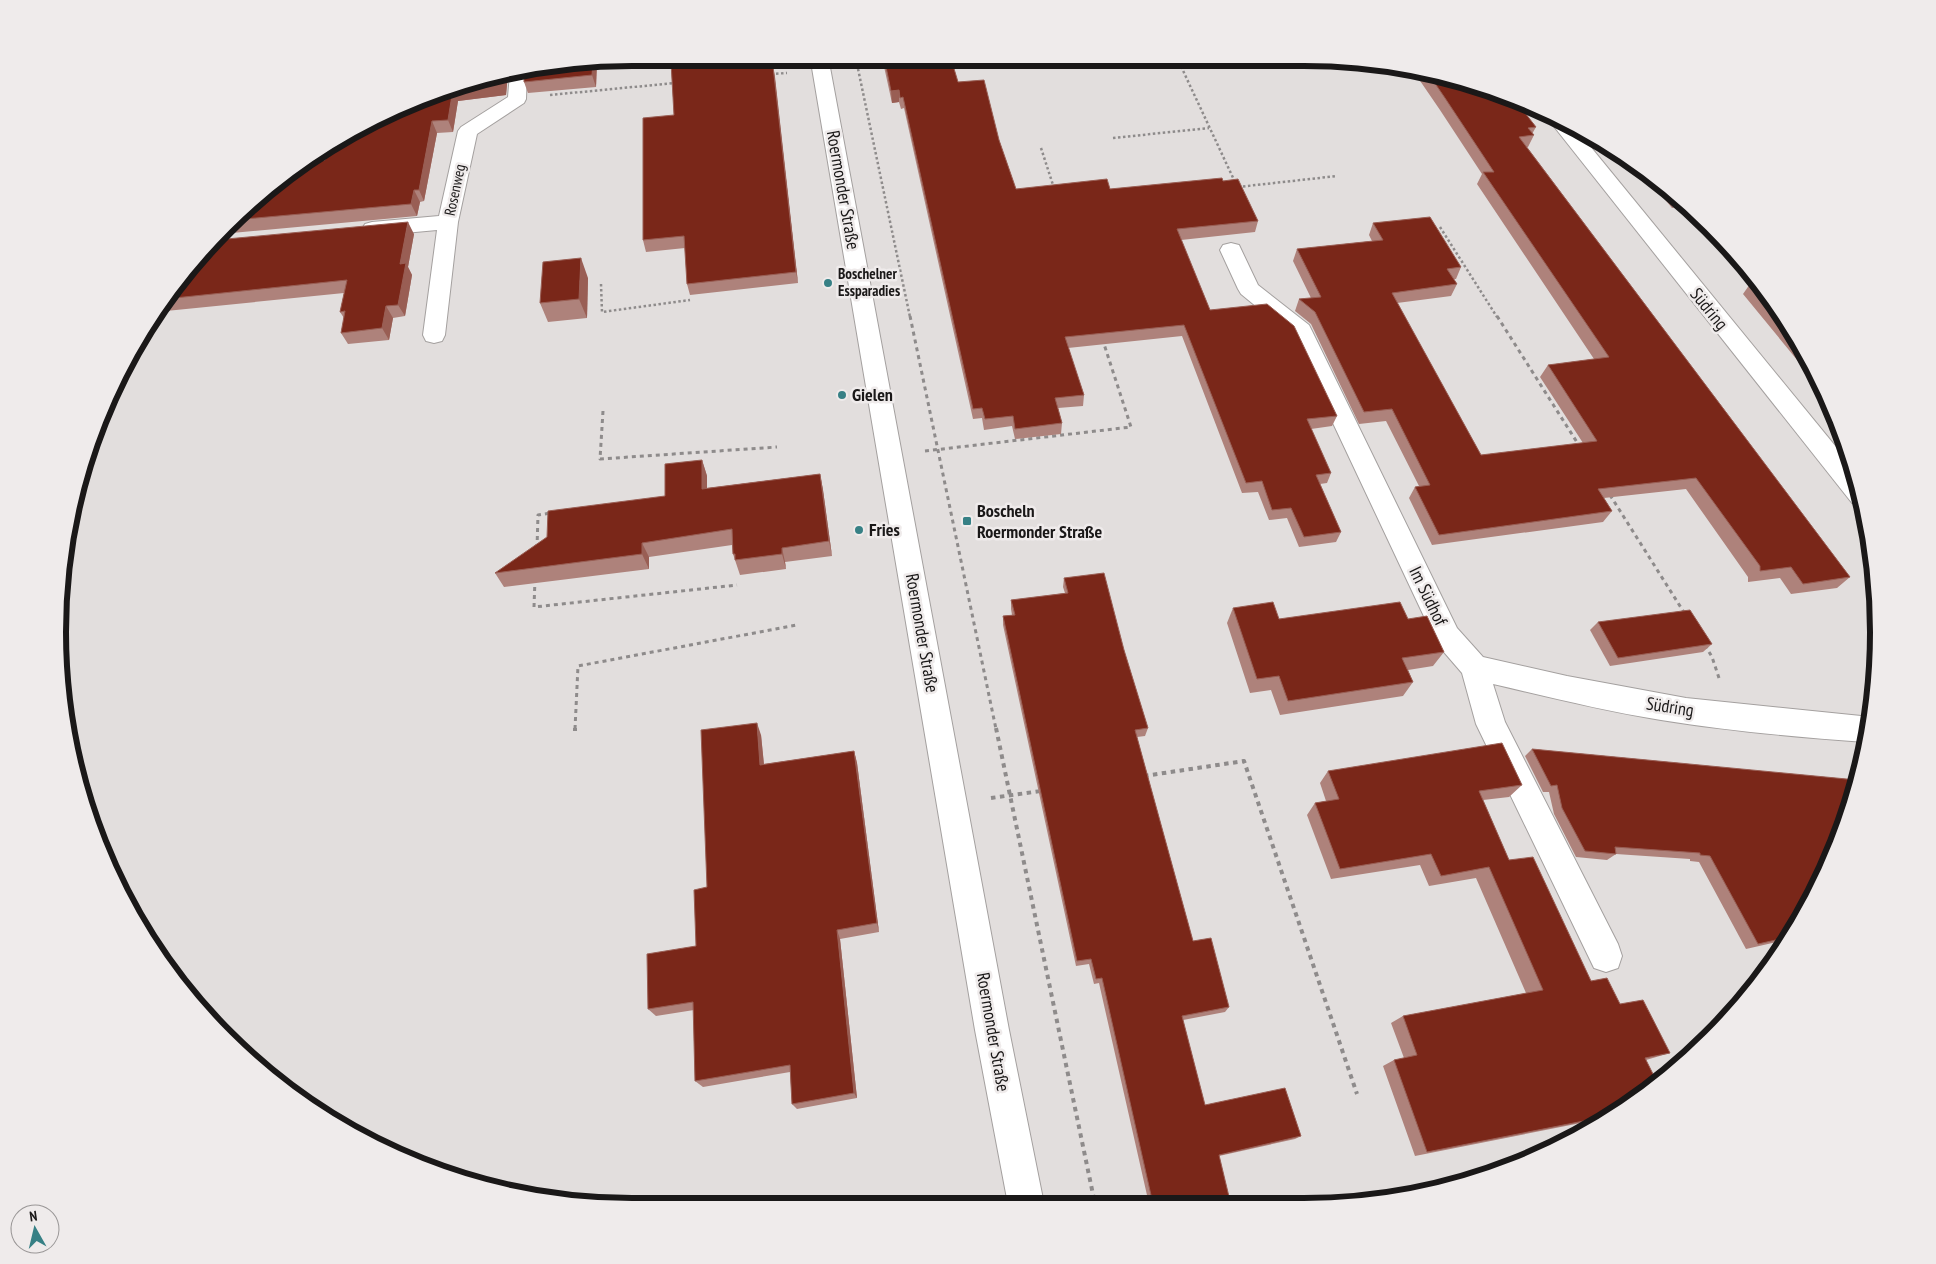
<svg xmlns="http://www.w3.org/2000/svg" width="1936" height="1264" font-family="'PT Sans Narrow',sans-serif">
<rect width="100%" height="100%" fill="#e2dedd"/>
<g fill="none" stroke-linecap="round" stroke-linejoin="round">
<defs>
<g id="minor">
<polygon points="527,69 526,99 524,103 477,134 458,222 445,335 442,341 434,343 426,341 423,335 437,230 372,236 365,234 362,229 365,224 372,222 439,216 458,131 461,127 508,97 510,73"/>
<polygon points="1552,116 1576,129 1854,469 1859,483 1863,505 1852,503 1552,124 1549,120"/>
<path d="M 1231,243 L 1239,245 L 1258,285 L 1309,325 L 1312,331 L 1457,628 L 1483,657 L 1567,676 L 1686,698 L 1871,717 L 1865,742 C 1797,737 1729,731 1661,720 C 1604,711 1549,697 1493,684 L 1505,722 L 1618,944 L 1622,956 L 1618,968 L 1606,972 L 1594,968 L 1476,724 L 1462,673 L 1437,644 L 1292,336 L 1241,294 L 1238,289 L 1220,250 L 1223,245 Z"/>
</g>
<polygon id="secondary" points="811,62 829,62 1009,1030 1044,1204 1008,1204 975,1030"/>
</defs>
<use href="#minor" stroke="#a4a09f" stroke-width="2"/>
<use href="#secondary" stroke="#a4a09f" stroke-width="2"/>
<g stroke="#8e8b8b" stroke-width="2.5" stroke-dasharray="2.5 2.5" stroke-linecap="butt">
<polyline points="1179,62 1235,182"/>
<polyline points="857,64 910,317"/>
<polyline points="771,74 787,73"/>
<polyline points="550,95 675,83"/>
<polyline points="1113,138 1209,128"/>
<polyline points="1041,148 1054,188"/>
<polyline points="1238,187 1337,176"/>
<polyline points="1440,227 1497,317"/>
<polyline points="601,284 602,312 690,300"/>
</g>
<g stroke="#8e8b8b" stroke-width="3" stroke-dasharray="4 4" stroke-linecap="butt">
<polyline points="910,316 996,729"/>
<polyline points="1497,316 1580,447"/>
<polyline points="603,411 600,459 777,447"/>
<polyline points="925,451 1131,427 1103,341"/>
<polyline points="1610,495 1685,614"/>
<polyline points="537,548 538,515 551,513"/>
<polyline points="535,579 534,607 737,585"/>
<polyline points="1705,645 1712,657 1719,678"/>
<polyline points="575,729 578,666 797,625"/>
</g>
<g stroke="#8e8b8b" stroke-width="4" stroke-dasharray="4.5 4.5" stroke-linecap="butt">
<polyline points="996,728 1095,1204"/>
<polyline points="575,731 575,728"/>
<polyline points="1144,776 1244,761 1357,1094"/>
<polyline points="991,798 1041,791"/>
</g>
<use href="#minor" fill="#fff" fill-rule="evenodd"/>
<use href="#secondary" fill="#fff" fill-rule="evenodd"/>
</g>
<g fill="#ae827b">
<polygon points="557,62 597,62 596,87 528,93 524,82"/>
<polygon points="671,62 747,62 747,68 773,66 798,283 690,295 687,284 685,248 646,252 643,240 674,115"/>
<polygon points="883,62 952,62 958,82 999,140 1016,189 1110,189 1223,181 1258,221 1255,232 1181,240 1210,310 1337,416 1332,426 1311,429 1331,473 1327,483 1320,484 1341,532 1336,542 1299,547 1287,518 1269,520 1258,492 1242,493 1182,336 1068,348 1084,395 1083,406 1058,408 1062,423 1061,434 1015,439 1012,426 984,430 982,418 973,419 904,108 901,109 899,102 892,103"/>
<polygon points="1023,62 1132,62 1111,65 1025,68"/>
<polygon points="1414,72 1514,99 1536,127 1532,134 1534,135 1528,147 1527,147 1850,577 1837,588 1791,594 1780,578 1748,582 1748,577 1686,489 1604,498 1612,511 1603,522 1432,545 1409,498 1415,487 1419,486 1386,421 1359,424 1311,324 1295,311 1299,299 1311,298 1293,261 1297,249 1372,241 1369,235 1373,223 1461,267 1456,279 1454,279 1457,284 1451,296 1397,303 1481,455 1583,443 1540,377 1548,365 1594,359 1477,184 1482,174 1440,110"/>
<polygon points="508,74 506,95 458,101 453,132 437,133 424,201 420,202 417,216 221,234 253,200 325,160 448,88"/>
<polygon points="1636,164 1683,200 1760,282 1819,378 1825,394 1743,294 1750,284 1683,206 1672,208"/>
<polygon points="414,234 408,267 412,275 405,316 393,318 389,340 348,344 341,333 344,318 340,312 344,293 156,312 176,282"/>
<polygon points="588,278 587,318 548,322 540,303"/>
<polygon points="702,460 707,476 707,488 820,474 823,490 832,556 785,562 786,569 740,575 733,554 732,545 649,557 649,569 504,587 495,573 665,496"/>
<polygon points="1064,578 1124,650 1148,728 1145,736 1137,737 1193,941 1229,1007 1225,1012 1183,1020 1205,1105 1301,1136 1295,1139 1219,1156 1231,1205 1149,1204 1099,983 1094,984 1089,964 1076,966 1003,625 1003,616 1012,615 1011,609 1011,600 1065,593 1063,587"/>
<polygon points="1233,608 1279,619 1408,619 1444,652 1433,666 1408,670 1413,682 1403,696 1280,715 1271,690 1250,693 1227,623"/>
<polygon points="1598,622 1712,644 1703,652 1610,666 1590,630"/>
<polygon points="761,735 764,764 854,751 857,763 879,932 840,939 857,1098 797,1109 792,1104 790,1072 703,1087 695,1081 694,1010 656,1016 648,1009 696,946 707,887"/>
<polygon points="1532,749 1857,780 1802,919 1786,940 1746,949 1699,862 1690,861 1690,859 1616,854 1607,860 1576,857 1554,814 1549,792 1543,792 1525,756"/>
<polygon points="1328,771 1522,785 1509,797 1483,800 1509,860 1591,981 1620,1004 1670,1053 1646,1060 1654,1088 1606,1118 1415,1156 1383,1066 1394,1060 1404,1058 1391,1023 1403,1016 1526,993 1476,878 1429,886 1420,865 1331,879 1307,815 1315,803 1326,801 1320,783"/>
</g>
<g fill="#995e54">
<polygon points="593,62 597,62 596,87 592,75"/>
<polygon points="773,66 775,77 798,283 796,272"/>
<polygon points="508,74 506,95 458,101 453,132 448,120 453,89"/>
<polygon points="899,90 899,102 892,103 891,91"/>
<polygon points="432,121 437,133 424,201 419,190"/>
<polygon points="414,190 420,202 417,216 411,204"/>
<polygon points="408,222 414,234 408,267 412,275 405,316 398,305 400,264"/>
<polygon points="581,258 588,278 587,318 579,299"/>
<polygon points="386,306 393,318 389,340 382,328"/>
<polygon points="702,460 707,476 707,504 702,489"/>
<polygon points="820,474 823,490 832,556 829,541"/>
<polygon points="642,543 649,557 649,569 642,554"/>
<polygon points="782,548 785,562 786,569 782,554"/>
<polygon points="757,723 761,735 765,776 760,765"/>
<polygon points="854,751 857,763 879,932 877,923"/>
<polygon points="837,930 840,939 857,1098 854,1093"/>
</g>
<g fill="#7a2719" stroke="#995e54">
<polygon points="557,62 593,62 592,75 524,82 524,70"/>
<polygon points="671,62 746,62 746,68 773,66 796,272 687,284 684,236 643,240 643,118 674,115"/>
<polygon points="885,62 952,62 958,82 984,80 999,140 1016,189 1107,179 1110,189 1222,178 1223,181 1238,179 1258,221 1177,229 1210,310 1267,304 1294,326 1337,416 1307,419 1331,473 1316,475 1341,532 1304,537 1291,508 1272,510 1262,481 1246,483 1184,325 1065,337 1084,395 1055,398 1062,423 1015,429 1013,416 985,419 982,408 973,409 903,97 900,98 899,90 891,91"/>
<polygon points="503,75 502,84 453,89 448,120 432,121 419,190 414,190 411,204 234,220 253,200 302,162 325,160 329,147 448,88"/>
<polygon points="1430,76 1514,99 1536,127 1528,128 1534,135 1519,137 1850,577 1803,584 1791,567 1760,571 1760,566 1696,478 1598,489 1612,511 1439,535 1415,487 1430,485 1392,409 1364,412 1315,312 1299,299 1321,297 1297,249 1383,240 1373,223 1430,217 1461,267 1447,269 1457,284 1392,293 1481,455 1597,441 1548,365 1609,357 1483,172 1494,172 1445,98"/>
<polygon points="408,222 400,264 406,263 398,305 386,306 382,328 341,333 345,311 340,312 347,280 165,299 176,282 216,240"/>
<polygon points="581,258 579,299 540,303 543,262"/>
<polygon points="1759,282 1760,282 1785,323 1751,283"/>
<polygon points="702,460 702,489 820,474 829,541 782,548 782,554 735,560 735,554 733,554 732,529 642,543 642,554 495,573 547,537 548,511 665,496 665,464"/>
<polygon points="1104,573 1124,650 1148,728 1135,730 1193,941 1211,938 1229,1007 1182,1016 1205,1105 1285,1088 1301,1136 1219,1155 1231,1205 1153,1204 1102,978 1096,979 1091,959 1077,961 1003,616 1015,615 1011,600 1068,593 1064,578"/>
<polygon points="1273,602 1279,619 1400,602 1408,619 1427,616 1444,652 1402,658 1413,682 1288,701 1279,676 1257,679 1233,608"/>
<polygon points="1690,610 1712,644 1618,658 1598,622"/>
<polygon points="757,723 760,765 854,751 877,923 837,930 854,1093 792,1104 790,1065 695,1081 693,1002 648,1009 647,954 696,946 694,890 707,887 701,730"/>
<polygon points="1502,743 1522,785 1479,791 1509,860 1533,857 1591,981 1607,978 1620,1004 1643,1000 1670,1053 1645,1058 1658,1084 1654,1088 1609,1116 1427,1152 1394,1060 1417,1055 1403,1016 1543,990 1489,867 1441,876 1431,854 1340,869 1315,803 1339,799 1328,771"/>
<polygon points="1532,749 1857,780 1848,816 1802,919 1789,937 1758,944 1710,856 1700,855 1700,853 1615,847 1616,854 1585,851 1562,808 1557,785 1551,786"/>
</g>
<g fill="#378085" stroke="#efebeb" stroke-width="2">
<circle cx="828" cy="283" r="5"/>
<circle cx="842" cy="395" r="5"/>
<rect x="962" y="516" width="10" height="10" rx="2.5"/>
<circle cx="859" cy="530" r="5"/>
</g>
<g text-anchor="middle" stroke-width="5" stroke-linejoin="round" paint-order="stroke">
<g font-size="15" fill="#1a1818" stroke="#efebeb">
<text transform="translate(455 190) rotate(-78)" y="5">Rosenweg</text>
</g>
<g font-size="15" font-weight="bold" fill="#1a1818" stroke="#efebeb" text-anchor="start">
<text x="838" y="279">Boschelner<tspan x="838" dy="17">Essparadies</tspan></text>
</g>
<g font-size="18" fill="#1a1818" stroke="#efebeb">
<text transform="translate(843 190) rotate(80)" y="6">Roermonder Straße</text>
<text transform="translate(1709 309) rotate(51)" y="6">Südring</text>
<text transform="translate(1428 596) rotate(64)" y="6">Im Südhof</text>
<text transform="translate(922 633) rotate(80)" y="6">Roermonder Straße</text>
<text transform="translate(1670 707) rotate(9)" y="6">Südring</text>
<text transform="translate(993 1032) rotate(80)" y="6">Roermonder Straße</text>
</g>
<g font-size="18" font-weight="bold" fill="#1a1818" stroke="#efebeb" text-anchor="start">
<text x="852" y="401">Gielen</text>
<text x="977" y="517">Boscheln<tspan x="977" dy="21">Roermonder Straße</tspan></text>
<text x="869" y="536">Fries</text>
</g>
</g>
<path d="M0 0H1936V1264H0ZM632 66H1304A566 566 0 0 1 1870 632V632A566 566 0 0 1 1304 1198H632A566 566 0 0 1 66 632V632A566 566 0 0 1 632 66Z" fill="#efebeb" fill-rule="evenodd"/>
<path fill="none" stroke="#1a1818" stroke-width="6" d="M632 66H1304A566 566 0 0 1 1870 632V632A566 566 0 0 1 1304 1198H632A566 566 0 0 1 66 632V632A566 566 0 0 1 632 66Z"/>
<g transform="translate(35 1229) rotate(352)"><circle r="24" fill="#efebeb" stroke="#9a9797"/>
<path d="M0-4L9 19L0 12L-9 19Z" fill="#378085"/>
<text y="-8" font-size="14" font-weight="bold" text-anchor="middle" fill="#1a1818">N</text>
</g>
</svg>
